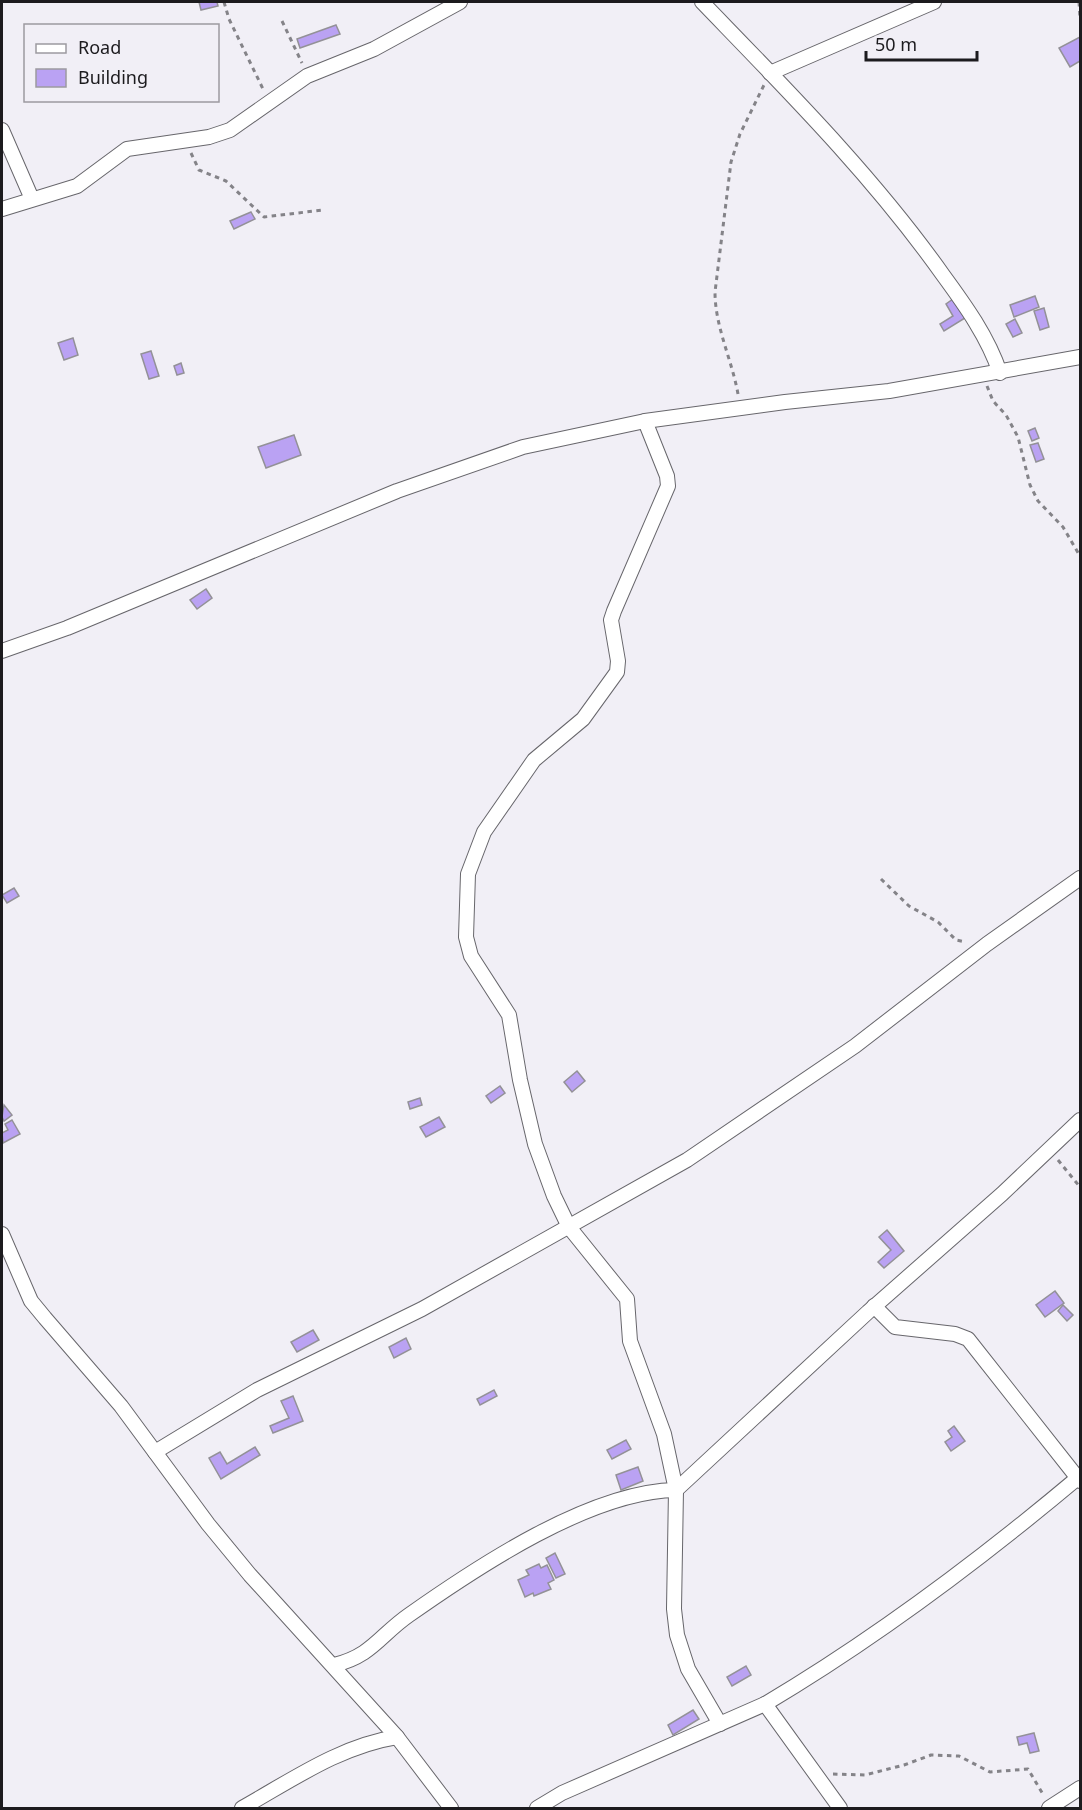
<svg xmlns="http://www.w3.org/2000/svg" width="1082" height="1810" font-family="'Noto Sans',sans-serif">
<rect width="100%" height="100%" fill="#f1eff6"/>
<g fill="#baa2f3" stroke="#939197" stroke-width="1.5">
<polygon points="199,2 217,2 218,6 201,10"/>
<polygon points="336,25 340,34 300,48 297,39"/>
<polygon points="1080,37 1080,61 1070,67 1059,48"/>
<polygon points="251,212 255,219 234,229 230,221"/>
<polygon points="1035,296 1039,307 1014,317 1010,305"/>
<polygon points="953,299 965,318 944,331 940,324 953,316 946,304"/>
<polygon points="1044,308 1049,327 1040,330 1034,311"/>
<polygon points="1015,319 1022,333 1013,337 1006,324"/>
<polygon points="73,338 78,355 64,360 58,343"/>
<polygon points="151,351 159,376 149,379 141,354"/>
<polygon points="181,363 184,373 177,375 174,366"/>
<polygon points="1035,428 1039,438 1032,441 1028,431"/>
<polygon points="294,435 301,455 266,468 258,447"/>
<polygon points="1038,443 1044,459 1036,462 1030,445"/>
<polygon points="206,589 212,598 197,609 190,600"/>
<polygon points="14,888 19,896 7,903 2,895"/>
<polygon points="577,1071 585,1081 572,1092 564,1082"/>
<polygon points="500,1086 505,1093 491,1103 486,1096"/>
<polygon points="420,1098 422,1105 410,1109 408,1102"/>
<polygon points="4,1105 12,1115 4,1121 2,1117"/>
<polygon points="439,1117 445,1127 426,1137 420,1127"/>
<polygon points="12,1120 20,1134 3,1143 2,1133 8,1130 5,1124"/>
<polygon points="887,1230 904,1251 884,1268 878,1262 891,1250 879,1237"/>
<polygon points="1055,1291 1064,1303 1045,1317 1036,1305"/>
<polygon points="1063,1305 1073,1315 1067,1321 1058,1311"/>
<polygon points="313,1330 319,1340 297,1352 291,1342"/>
<polygon points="406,1338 411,1349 394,1358 389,1347"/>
<polygon points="494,1390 497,1396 480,1405 477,1399"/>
<polygon points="293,1396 303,1421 273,1433 270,1426 289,1418 281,1401"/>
<polygon points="954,1426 965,1441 951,1451 945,1442 952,1437 948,1431"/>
<polygon points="626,1440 631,1449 612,1459 607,1450"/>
<polygon points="255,1447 260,1455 221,1479 209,1458 220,1452 227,1464"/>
<polygon points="638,1467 643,1481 621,1490 616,1475"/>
<polygon points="555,1553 565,1574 556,1578 546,1558"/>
<polygon points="539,1564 541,1568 547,1565 554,1580 548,1583 551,1589 534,1596 533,1593 525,1597 518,1580 529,1575 526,1570"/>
<polygon points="746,1666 751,1675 732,1686 727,1677"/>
<polygon points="693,1710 699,1719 673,1735 668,1725"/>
<polygon points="1034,1733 1039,1751 1030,1753 1027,1743 1019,1745 1017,1737"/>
</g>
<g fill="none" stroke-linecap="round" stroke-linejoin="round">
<defs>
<g id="street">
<path d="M 702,2 C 786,89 873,176 943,275 C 965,305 988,337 1000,373"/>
<polyline points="770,73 934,2"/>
<polyline points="2,130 32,199"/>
<polyline points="2,209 77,186 127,149 209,137 230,130 307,76 374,49 460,2"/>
<polyline points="645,421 667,476 668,486 614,611 611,620 618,661 617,672 583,719 534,760 484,832 468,874 466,937 471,956 509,1015 520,1080 535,1144 554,1196 569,1227 627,1299 630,1341 664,1434 676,1490 674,1609 677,1635 688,1669 720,1724"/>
<polyline points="2,651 67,628 397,491 523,447 645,421 785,402 889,391 1080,357"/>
<polyline points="2,1234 31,1301 45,1318 121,1406 208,1524 250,1575 397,1737 451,1808"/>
<polyline points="874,1306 895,1327 955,1334 968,1339 1080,1481"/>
<polyline points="155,1452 257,1390 422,1309 687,1160 855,1046 987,944 1080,878"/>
<path d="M 334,1665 C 372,1656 380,1635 409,1615 C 477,1567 591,1491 676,1490 L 868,1312 L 1002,1194 L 1080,1120"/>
<polyline points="765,1704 840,1808"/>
<path d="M 242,1808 C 292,1780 340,1746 397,1737"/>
<path d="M 537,1808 L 562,1793 L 765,1704 C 878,1637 980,1560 1080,1476"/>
<polyline points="1049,1808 1080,1788"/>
</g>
</defs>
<use href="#street" stroke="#67666b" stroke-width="16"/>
<g stroke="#848388" stroke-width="3" stroke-dasharray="4.5 4.5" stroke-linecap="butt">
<polyline points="224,2 229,19 264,91"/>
<polyline points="1079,2 1080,18"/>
<polyline points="282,21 302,63"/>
<polyline points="191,153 199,170 226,181 264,217 323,210"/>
<polyline points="987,386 993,401 1006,415 1018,437 1030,485 1038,501 1063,527 1080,556"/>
<path d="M 738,394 C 732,360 715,327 715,292 L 731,162 L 740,134 L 764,85"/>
<polyline points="881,879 909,906 938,922 956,940 966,942"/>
<polyline points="1058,1160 1080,1187"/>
<polyline points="833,1774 865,1775 904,1765 931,1755 959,1756 990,1772 1028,1769 1044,1796"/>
</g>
<use href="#street" stroke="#fff" stroke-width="14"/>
</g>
<rect width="1082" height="1810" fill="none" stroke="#1c1b1e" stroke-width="6"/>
<rect x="24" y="24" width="195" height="78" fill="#f1eff6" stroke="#9c9aa0" stroke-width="1.5"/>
<rect x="36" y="44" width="30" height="9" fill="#ffffff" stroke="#9c9aa0" stroke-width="1.5"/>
<text x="78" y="54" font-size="18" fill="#1c1b1e">Road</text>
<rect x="36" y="69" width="30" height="18" fill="#baa2f3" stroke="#9c9aa0" stroke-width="1.5"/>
<text x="78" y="84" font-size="18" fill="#1c1b1e">Building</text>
<path d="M866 51v9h111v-9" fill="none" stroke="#1c1b1e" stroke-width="3"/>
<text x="875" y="51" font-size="18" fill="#1c1b1e" stroke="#f1eff6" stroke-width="4.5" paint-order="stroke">50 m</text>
</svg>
